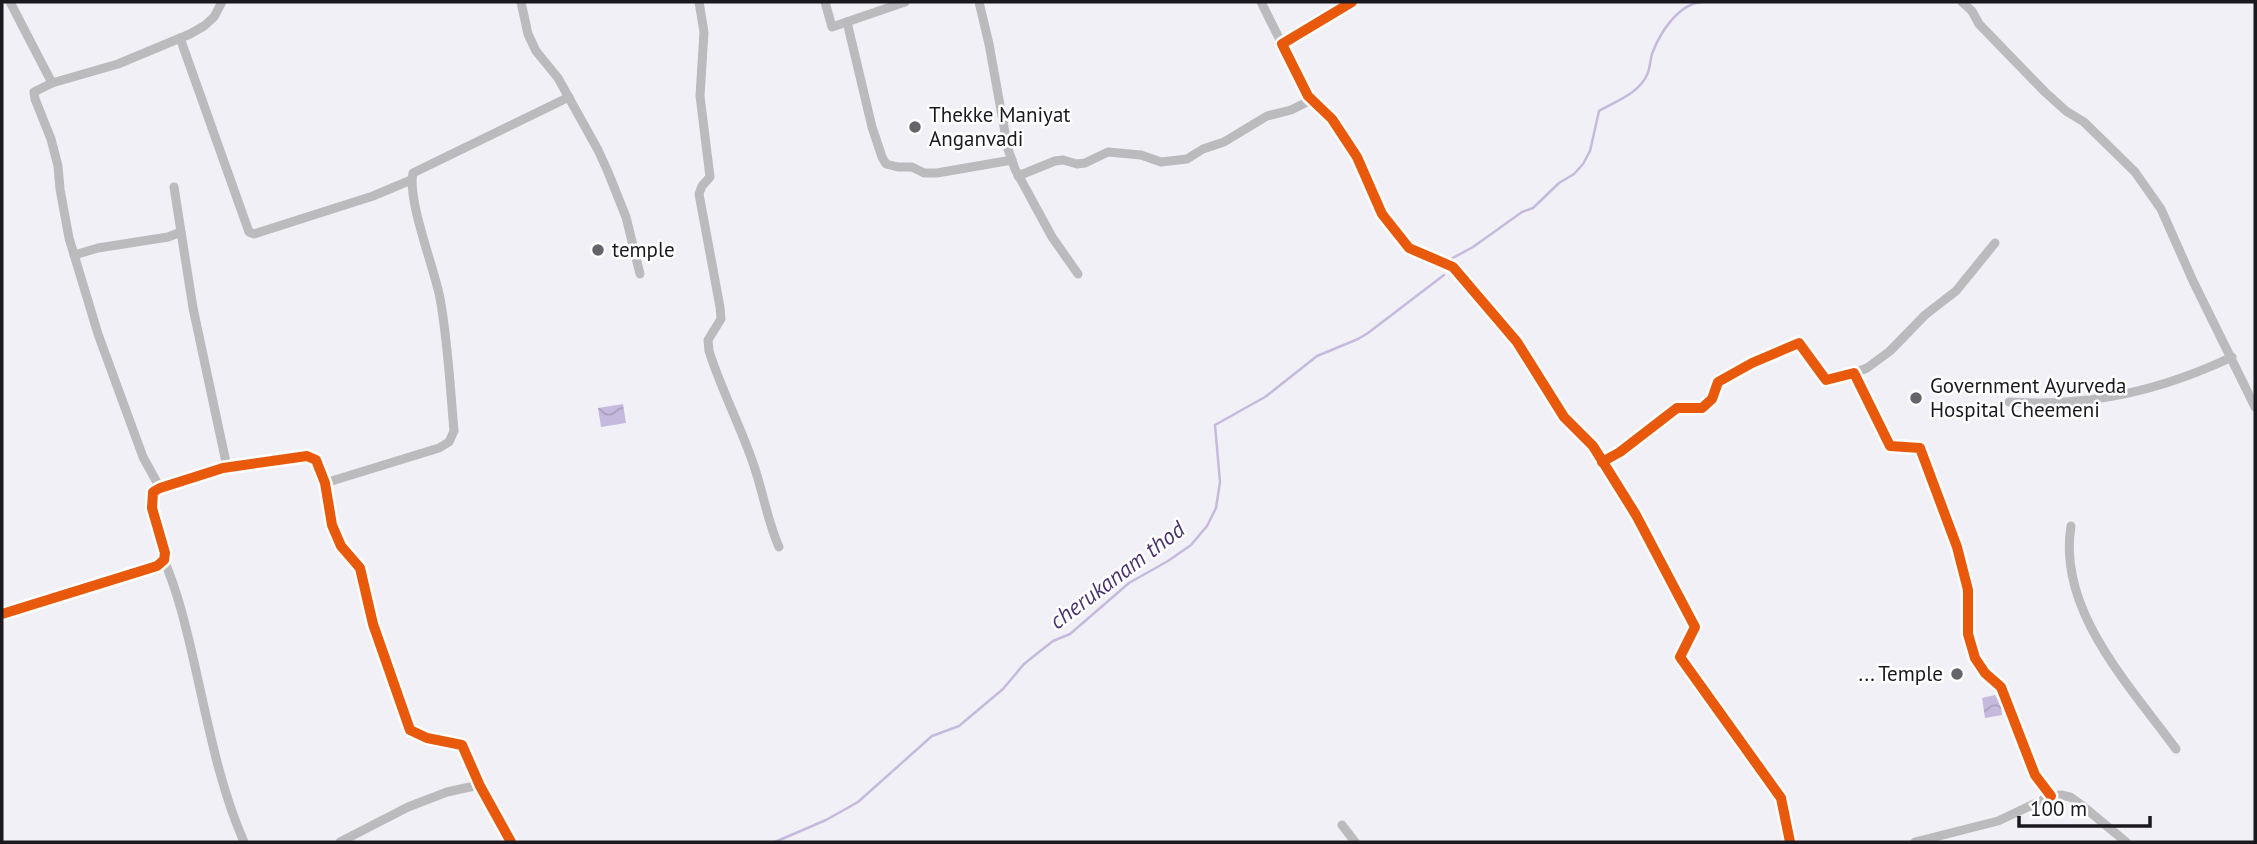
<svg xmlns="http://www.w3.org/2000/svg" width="2257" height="844" font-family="'PT Sans',sans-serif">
<defs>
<pattern id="water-waves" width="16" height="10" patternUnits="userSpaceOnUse" patternTransform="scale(1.75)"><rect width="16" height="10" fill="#c5badd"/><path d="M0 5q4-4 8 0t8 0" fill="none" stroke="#a99fbd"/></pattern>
</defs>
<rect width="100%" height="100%" fill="#f1f0f6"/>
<g fill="url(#water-waves)">
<polygon points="623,404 626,423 601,427 598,408"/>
<polygon points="1995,695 2001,705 2002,715 1985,718 1982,698"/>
</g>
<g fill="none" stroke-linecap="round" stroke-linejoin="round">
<g stroke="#c5badd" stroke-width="2.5">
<path d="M 1451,259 L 1473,247 L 1522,212 L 1533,208 L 1559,183 L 1574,174 L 1583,164 L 1590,151 L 1599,111 C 1616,101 1638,94 1647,75 C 1650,69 1650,61 1652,54 C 1660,32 1679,3 1703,2"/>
<polyline points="775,842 826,820 858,802 932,736 959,726 1003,689 1024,664 1039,652 1053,641 1070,634 1129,583 1168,561 1191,545 1207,526 1216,508 1220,482 1215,425 1265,397 1317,356 1358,339 1368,333 1444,275"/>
</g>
<g stroke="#bbbabd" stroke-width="9">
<polyline points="10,2 52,83"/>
<polyline points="521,2 528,34 536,51 558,78 598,150 608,172 626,217 640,274"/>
<path d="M 699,2 L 704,32 L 700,96 L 710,177 L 702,186 L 699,194 L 720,307 L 721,319 L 708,340 L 709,351 C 721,389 740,425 753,463 C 763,491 767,520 779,547"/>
<polyline points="825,2 832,27 905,2"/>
<polyline points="979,2 989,44 1008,149 1015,169 1052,237 1078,274"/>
<polyline points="1261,2 1282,44"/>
<polyline points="1352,2 1282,44 1308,96 1332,119 1357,157 1382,214 1409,248 1453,267 1517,342 1564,417 1593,446 1636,515 1695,627 1680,657 1781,798 1790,842"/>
<polyline points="1962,2 1972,11 1979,24 2045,92 2066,111 2084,122 2135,172 2161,209 2193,281 2255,407"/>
<polyline points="847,22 872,127 882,157 886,164 898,167 912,167 924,173 937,173 1012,160"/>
<polyline points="180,38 249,232 254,234 373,196 411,180"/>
<polyline points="1018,176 1055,161 1063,160 1077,164 1085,163 1108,152 1141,155 1161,162 1187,159 1203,149 1224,142 1267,116 1291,110 1311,100"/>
<polyline points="174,187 193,308 227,467"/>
<polyline points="74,255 98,248 168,237 181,232"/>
<polyline points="1854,373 1867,368 1890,351 1925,315 1956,291 1995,243"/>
<path d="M 2009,402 C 2089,407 2160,391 2232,357"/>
<polyline points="1602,462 1620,452 1677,408 1702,408 1712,399 1718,382 1752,363 1799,343 1826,380 1854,373 1890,446 1920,448 1957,547 1968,590 1968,634 1975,658 1985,673 2001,687 2035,775 2051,796"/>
<path d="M 325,483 L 439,448 L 449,442 L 454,431 C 450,386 448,342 440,298 C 434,267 407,200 413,173 L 569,97"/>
<polyline points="160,488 143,457 98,334 69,238 60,189 58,166 51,139 35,99 34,92 52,83 118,64 190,34 204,26 214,17 222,2"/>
<path d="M 2071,526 C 2057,610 2130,686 2176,749"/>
<path d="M 164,560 C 178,593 186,627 194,662 C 208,723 219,785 244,842"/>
<polyline points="2,614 157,566 164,560 165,553 152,508 153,492 160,488 223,468 307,456 316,460 325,483 332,525 341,546 360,568 373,624 410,730 427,738 462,745 480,786 511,842"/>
<polyline points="1342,825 1355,842"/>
<polyline points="340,842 408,807 447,792 479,785"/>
<polyline points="1915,842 1998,821 2051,796 2061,795 2070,797 2084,807 2126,842"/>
</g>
<defs>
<g id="cycleway">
<polyline points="1352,2 1282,44 1308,96 1332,119 1357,157 1382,214 1409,248 1453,267 1517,342 1564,417 1593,446 1636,515 1695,627 1680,657 1781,798 1790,842"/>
<polyline points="1602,462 1620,452 1677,408 1702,408 1712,399 1718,382 1752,363 1799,343 1826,380 1854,373 1890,446 1920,448 1957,547 1968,590 1968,634 1975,658 1985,673 2001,687 2035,775 2051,796"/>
<polyline points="2,614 157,566 164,560 165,553 152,508 153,492 160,488 223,468 307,456 316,460 325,483 332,525 341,546 360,568 373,624 410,730 427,738 462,745 480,786 511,842"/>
</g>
</defs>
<use href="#cycleway" stroke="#fff" stroke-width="15"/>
<use href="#cycleway" stroke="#e8590c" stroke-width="10"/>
</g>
<g fill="#66646a" stroke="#fff" stroke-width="2.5">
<circle cx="915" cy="127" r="7"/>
<circle cx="598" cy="250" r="7"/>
<circle cx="1916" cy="398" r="7"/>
<circle cx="1957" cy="674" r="7"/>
</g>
<g text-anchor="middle" stroke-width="5" stroke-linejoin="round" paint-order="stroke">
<g font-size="21" fill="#1b191e" stroke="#fff" text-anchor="start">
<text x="929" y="122">Thekke Maniyat<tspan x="929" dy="24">Anganvadi</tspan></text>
<text x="612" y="257">temple</text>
<text x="1930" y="393">Government Ayurveda<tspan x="1930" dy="24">Hospital Cheemeni</tspan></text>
<text x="1943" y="681" text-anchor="end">... Temple</text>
</g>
<g font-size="23" font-style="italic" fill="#4a346e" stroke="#fff">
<text transform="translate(1117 575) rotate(-37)" y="8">cherukanam thod</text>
</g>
</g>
<rect width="2257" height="844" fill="none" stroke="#1b191e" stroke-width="7"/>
<path d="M2019 816v10h131v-10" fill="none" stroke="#1b191e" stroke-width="3.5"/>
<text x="2030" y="816" font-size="21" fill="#1b191e" stroke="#ffffff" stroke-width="5" paint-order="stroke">100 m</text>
</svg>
